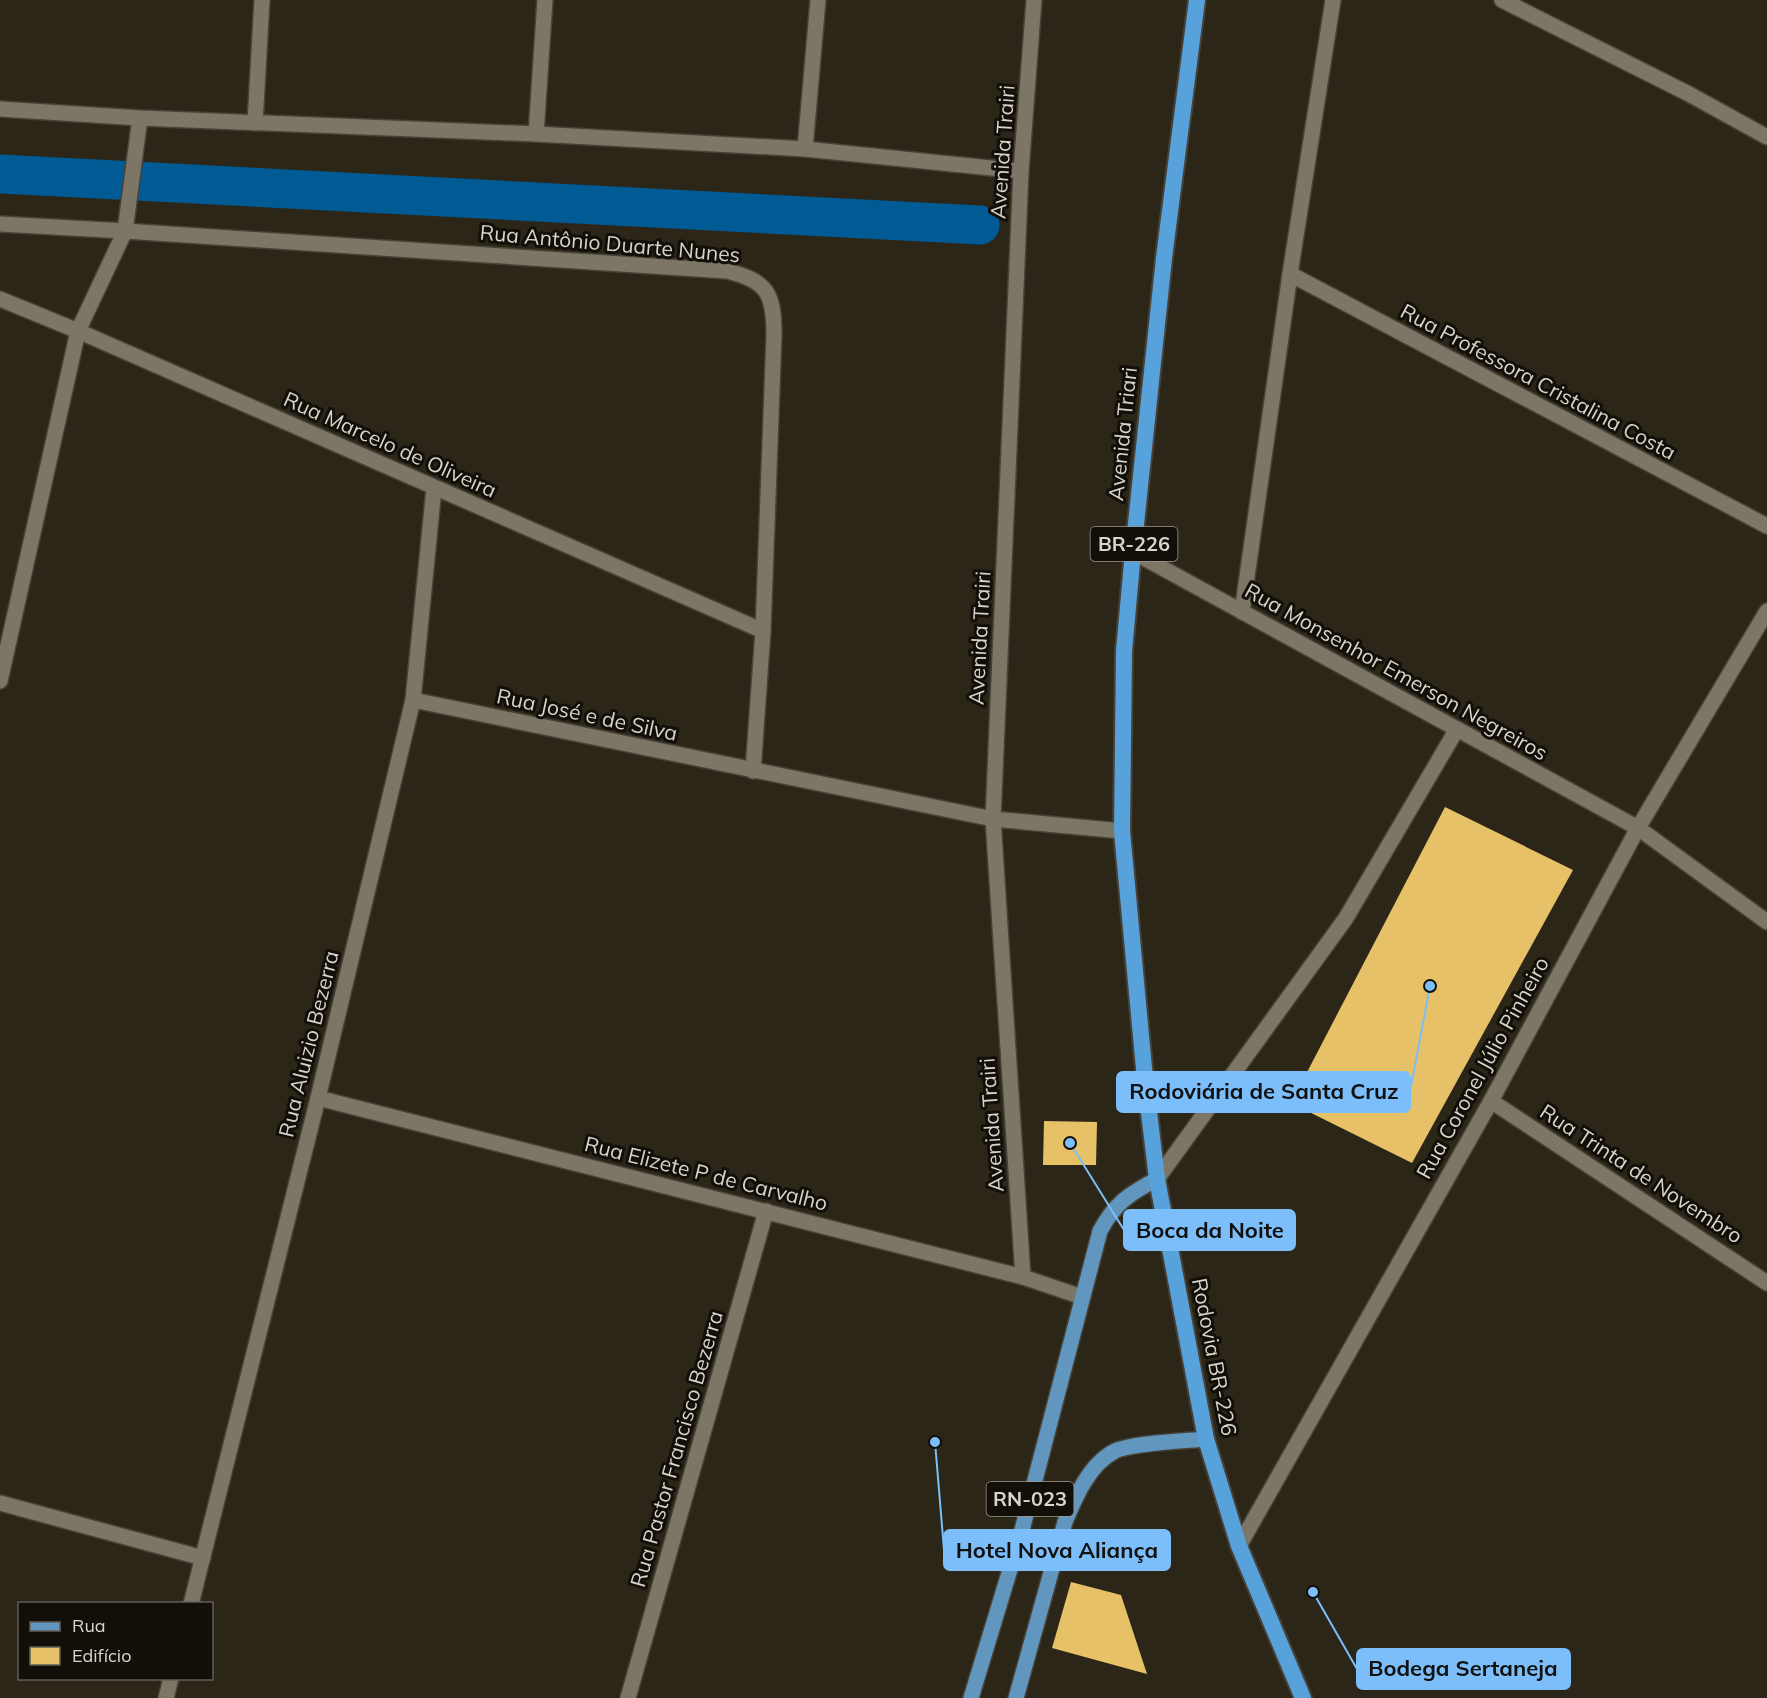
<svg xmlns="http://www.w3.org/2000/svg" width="1767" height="1698" font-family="Mulish,sans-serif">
<rect width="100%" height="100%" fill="#2c2618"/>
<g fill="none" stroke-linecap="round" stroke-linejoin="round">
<polyline stroke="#005a93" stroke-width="39" points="0,174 980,225"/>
</g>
<g fill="#e7c167">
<polygon points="1445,807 1573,870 1412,1163 1291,1103"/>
<polygon points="1044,1121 1097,1122 1096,1165 1043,1165"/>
<polygon points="1071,1582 1121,1595 1147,1674 1052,1648"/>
</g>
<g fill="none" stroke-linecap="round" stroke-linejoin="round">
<defs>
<polyline id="service" points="1157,1179 1346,918 1457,729"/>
<g id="minor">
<polyline points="1502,0 1689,94 1767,137"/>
<polyline points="0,109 140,118 536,134 805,149 1021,171"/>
<polyline points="255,123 262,0"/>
<polyline points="536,134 545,0"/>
<polyline points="805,149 818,0"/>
<path d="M 0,224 L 125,231 L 727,271 C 768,281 774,294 774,335 L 763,631 L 753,771"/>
<polyline points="1290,274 1767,526"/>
<polyline points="0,299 78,331 763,631"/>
<polyline points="1133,552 1638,828 1767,922"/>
<polyline points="1242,612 1290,274 1333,0"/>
<polyline points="0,681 78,331 125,231 140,118"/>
<polyline points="413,700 993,819 1122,831"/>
<polyline points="318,1098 1023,1277 1082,1297"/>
<polyline points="1491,1101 1767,1283"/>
<polyline points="1023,1277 993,819 1021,171 1034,0"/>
<polyline points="0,1503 203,1558"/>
<polyline points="1239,1546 1491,1101 1638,828 1767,611"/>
<polyline points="191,1604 318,1098 413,700 434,488"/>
<polyline points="166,1698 171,1678"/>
<polyline points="628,1698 766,1211"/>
</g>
<g id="primary">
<path d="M 971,1698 L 1022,1530 L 1100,1231 C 1115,1203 1129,1194 1157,1179"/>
<path d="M 1016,1698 L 1065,1522 C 1075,1498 1089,1464 1115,1451 C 1132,1443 1185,1441 1206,1439"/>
</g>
<polyline id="trunk" points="1197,0 1164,258 1133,552 1124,651 1122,831 1145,1079 1157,1179 1206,1439 1239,1546 1303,1698"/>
</defs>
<use href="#service" stroke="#474237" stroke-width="18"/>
<use href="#minor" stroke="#474237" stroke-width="18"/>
<use href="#primary" stroke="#474237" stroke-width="18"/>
<use href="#trunk" stroke="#474237" stroke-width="20"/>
<use href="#service" stroke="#7d7666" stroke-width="15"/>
<use href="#minor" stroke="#7d7666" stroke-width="15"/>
<use href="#primary" stroke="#6197bf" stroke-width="15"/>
<use href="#trunk" stroke="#58a2dc" stroke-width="16"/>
</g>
<g text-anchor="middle" stroke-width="6" stroke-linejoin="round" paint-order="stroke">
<g fill="#120f09" stroke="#9d9991" stroke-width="1.5">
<rect x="1090.5" y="527" width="87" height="34" rx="4.5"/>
<rect x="986.5" y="1482" width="87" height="34" rx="4.5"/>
</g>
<g font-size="20" font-weight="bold" fill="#d8d4cb">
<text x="1134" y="551">BR-226</text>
<text x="1030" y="1506">RN-023</text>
</g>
<g font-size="21" fill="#d8d4cb" stroke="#120f09">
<text transform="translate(1003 152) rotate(-86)" y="7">Avenida Trairi</text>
<text transform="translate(610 244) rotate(5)" y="7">Rua Antônio Duarte Nunes</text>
<text transform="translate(1538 382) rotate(28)" y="7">Rua Professora Cristalina Costa</text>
<text transform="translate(1123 434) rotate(-84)" y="7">Avenida Triari</text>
<text transform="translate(390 445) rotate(24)" y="7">Rua Marcelo de Oliveira</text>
<text transform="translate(980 638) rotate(-87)" y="7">Avenida Trairi</text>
<text transform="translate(1396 672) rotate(29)" y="7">Rua Monsenhor Emerson Negreiros</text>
<text transform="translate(587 715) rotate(12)" y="7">Rua José e de Silva</text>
<text transform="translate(309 1044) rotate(-76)" y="7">Rua Aluizio Bezerra</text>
<text transform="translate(1483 1068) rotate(-61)" y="7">Rua Coronel Júlio Pinheiro</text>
<text transform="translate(992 1125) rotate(-94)" y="7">Avenida Trairi</text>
<text transform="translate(706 1174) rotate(14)" y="7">Rua Elizete P de Carvalho</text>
<text transform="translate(1641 1174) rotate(33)" y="7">Rua Trinta de Novembro</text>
<text transform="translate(1214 1357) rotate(79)" y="7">Rodovia BR-226</text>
<text transform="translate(677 1449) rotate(-74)" y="7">Rua Pastor Francisco Bezerra</text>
</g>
</g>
<path fill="none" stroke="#7cbef9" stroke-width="2" d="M1430 986L1410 1092M1070 1143L1124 1230M935 1442L944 1550M1313 1592L1357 1669"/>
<g fill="#7cbef9" stroke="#120f09" stroke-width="2">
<circle cx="1430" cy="986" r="6"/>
<circle cx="1070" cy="1143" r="6"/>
<circle cx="935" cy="1442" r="6"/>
<circle cx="1313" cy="1592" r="6"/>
</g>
<g fill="#7cbef9" stroke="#7cbef9" stroke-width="2">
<rect x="1117" y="1072" width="293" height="40" rx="6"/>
<rect x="1124" y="1210" width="171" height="40" rx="6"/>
<rect x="944" y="1530" width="226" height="40" rx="6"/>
<rect x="1357" y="1649" width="213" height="40" rx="6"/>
</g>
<g font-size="22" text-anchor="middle" font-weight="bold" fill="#111">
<text x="1264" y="1099">Rodoviária de Santa Cruz</text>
<text x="1210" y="1238">Boca da Noite</text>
<text x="1057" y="1558">Hotel Nova Aliança</text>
<text x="1463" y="1676">Bodega Sertaneja</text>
</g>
<rect x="18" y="1602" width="195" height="78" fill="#120f09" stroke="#615e57" stroke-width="1.5"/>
<rect x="30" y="1622" width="30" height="9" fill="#6197bf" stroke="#615e57" stroke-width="1.5"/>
<text x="72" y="1632" font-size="18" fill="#d8d4cb">Rua</text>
<rect x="30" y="1647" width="30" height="18" fill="#e7c167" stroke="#615e57" stroke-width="1.5"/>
<text x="72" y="1662" font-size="18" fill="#d8d4cb">Edifício</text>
</svg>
